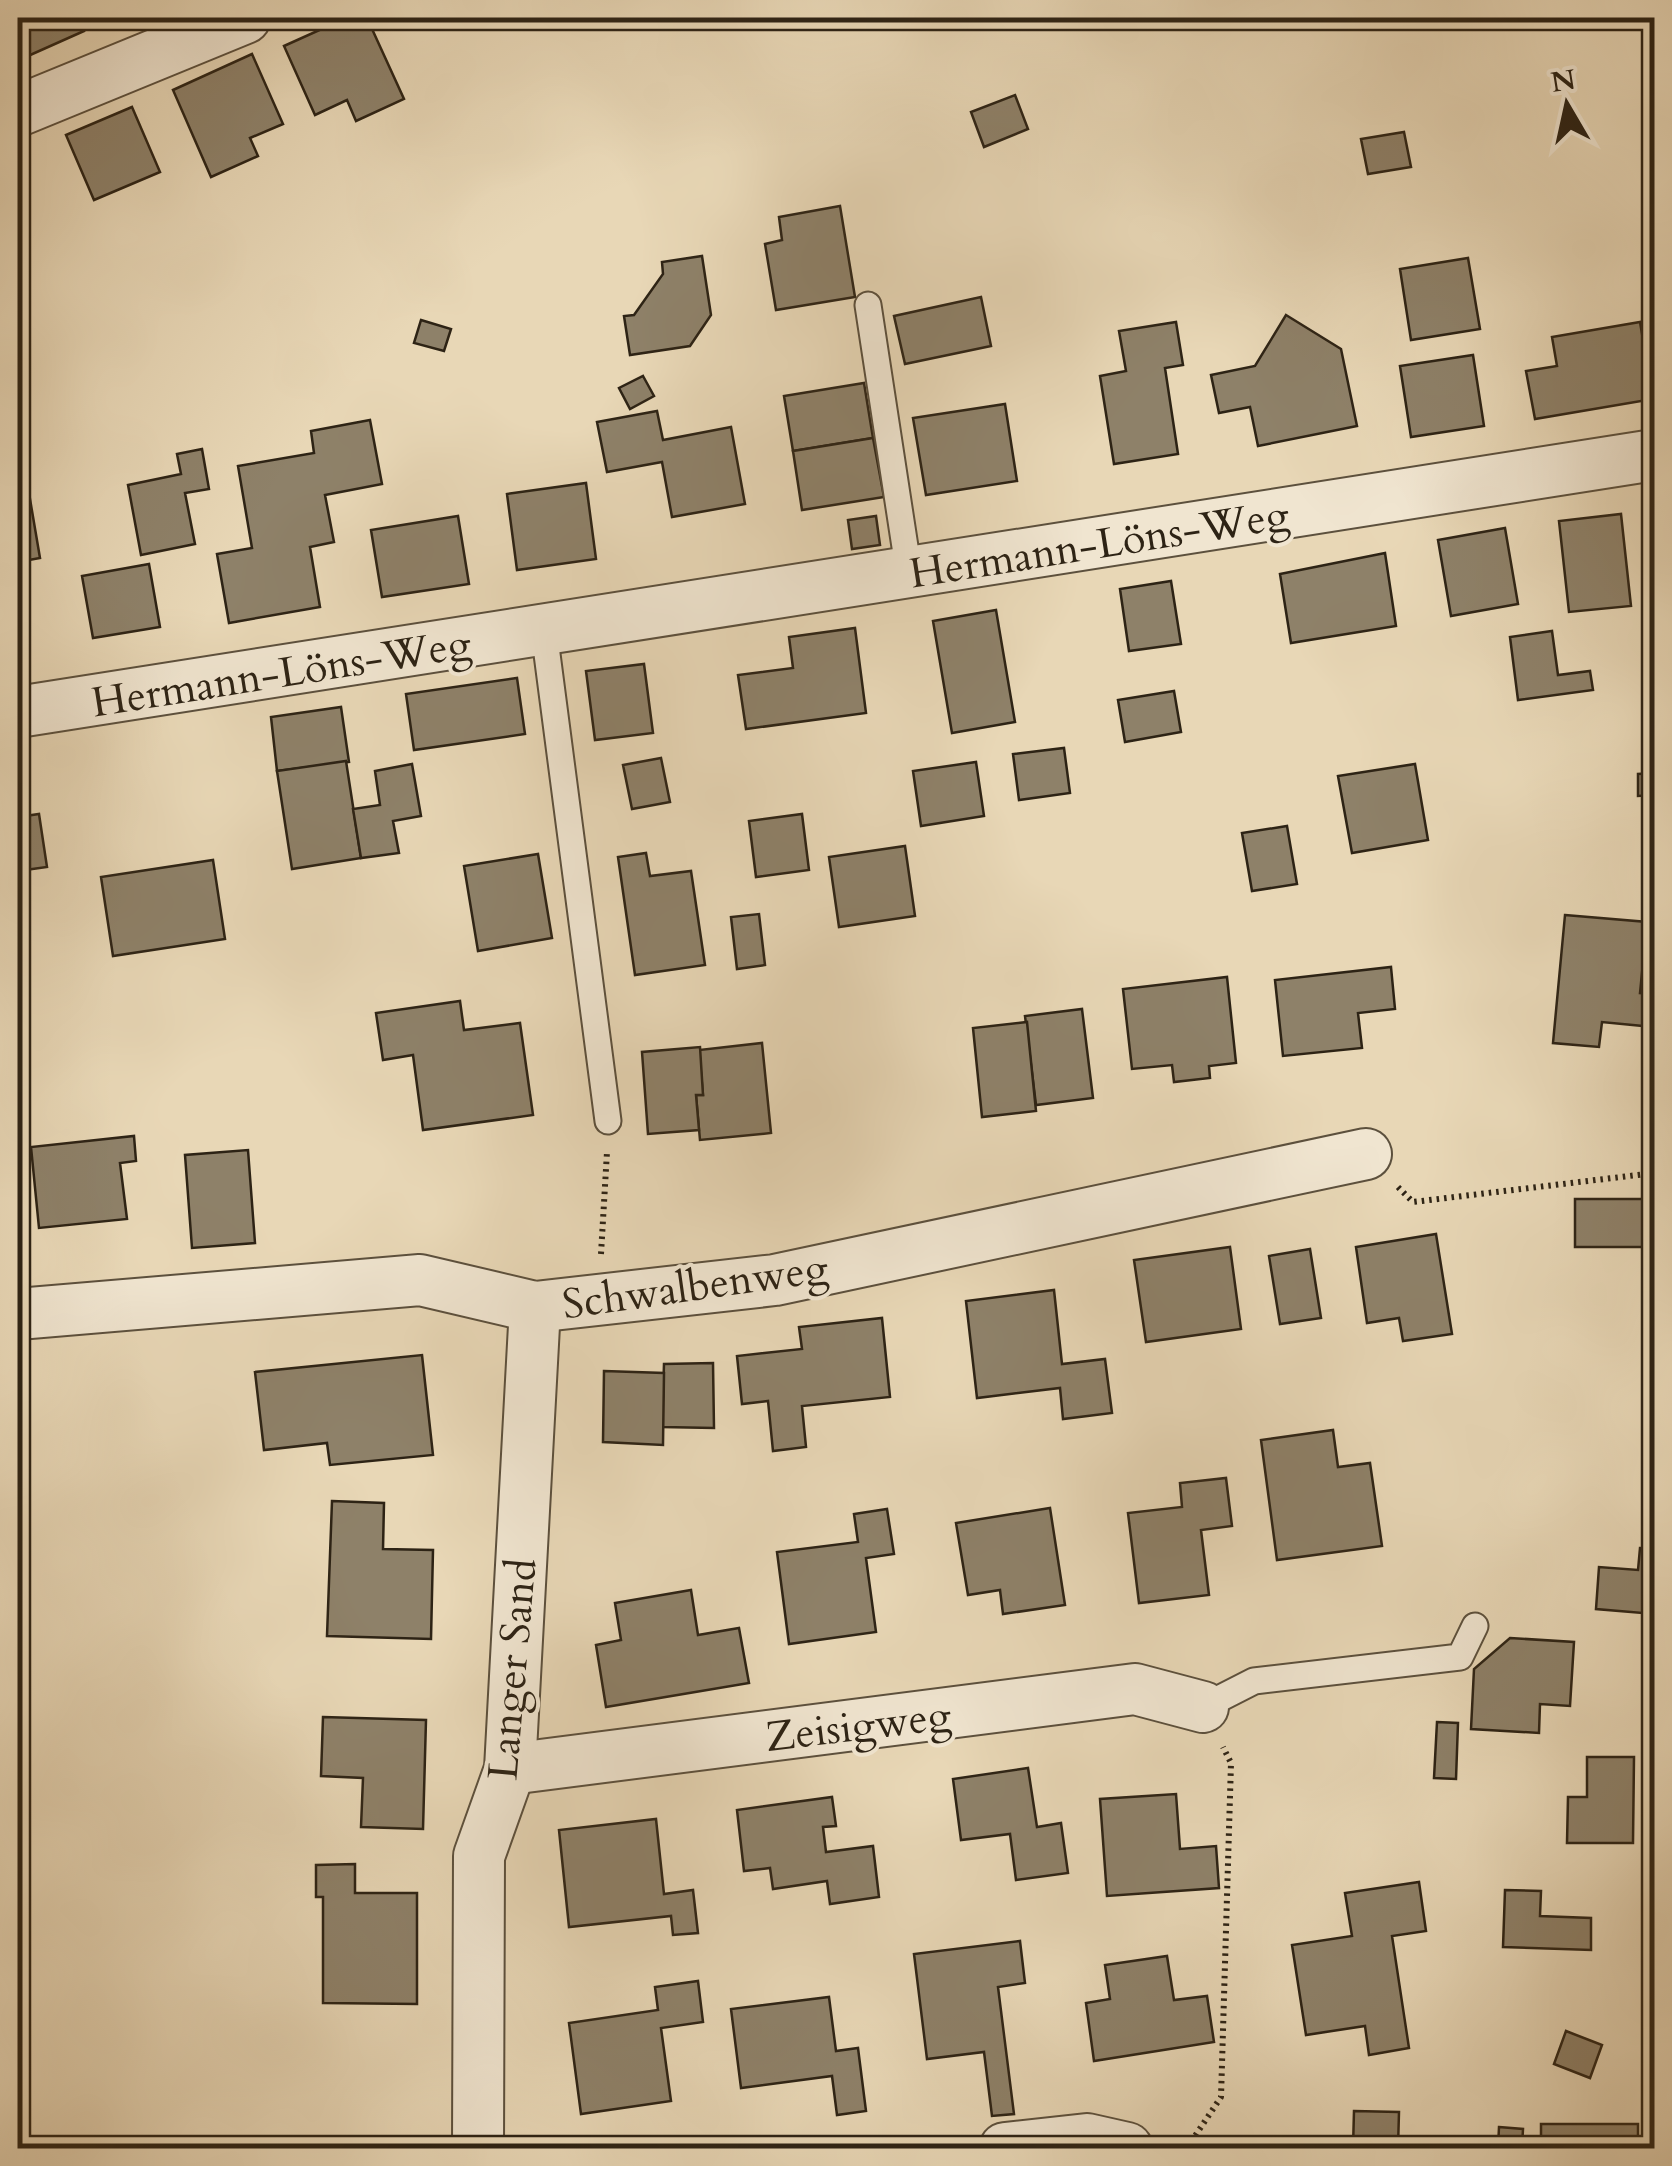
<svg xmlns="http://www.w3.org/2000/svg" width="1672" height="2166" font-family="Cardo,serif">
<rect width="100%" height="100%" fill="#e8d7b6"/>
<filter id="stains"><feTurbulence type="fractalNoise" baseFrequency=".002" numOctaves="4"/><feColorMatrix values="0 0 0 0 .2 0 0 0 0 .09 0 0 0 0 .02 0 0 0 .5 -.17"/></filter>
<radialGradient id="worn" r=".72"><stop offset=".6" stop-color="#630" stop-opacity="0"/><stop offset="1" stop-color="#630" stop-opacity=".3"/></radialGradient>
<g fill="#8e8169" stroke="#2d2315" stroke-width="2.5">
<polygon points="18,18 79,18 84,31 19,60"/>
<polygon points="346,18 367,18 404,99 356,121 347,100 315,115 284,46"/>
<polygon points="252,54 283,124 250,138 258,156 211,177 173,90"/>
<polygon points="1015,95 1028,129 984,147 971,112"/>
<polygon points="132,107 160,172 94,200 66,135"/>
<polygon points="1404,132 1411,167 1368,174 1361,139"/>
<polygon points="840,206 855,297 776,310 765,244 782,240 779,217"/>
<polygon points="702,256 711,315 690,346 630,355 624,316 634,315 663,274 662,262"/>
<polygon points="1468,258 1480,329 1411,340 1400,269"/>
<polygon points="981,297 991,346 905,364 894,316"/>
<polygon points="1286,315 1341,349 1357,426 1258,446 1250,407 1219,413 1211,375 1255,366"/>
<polygon points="421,320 451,329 444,351 414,343"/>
<polygon points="1176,322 1183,365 1165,368 1178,454 1114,464 1100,376 1126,371 1119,331"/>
<polygon points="1640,322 1653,399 1535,419 1526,371 1557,366 1552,337"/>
<polygon points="1473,355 1484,426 1411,437 1400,366"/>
<polygon points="643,376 654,396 630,409 619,388"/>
<polygon points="864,383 873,438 793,451 784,396"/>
<polygon points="1005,404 1017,481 926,495 913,418"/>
<polygon points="657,411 663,440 731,427 745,504 672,517 662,462 607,472 597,422"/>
<polygon points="370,420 382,484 325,495 334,542 310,547 320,607 229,623 217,554 252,548 238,466 314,453 311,431"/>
<polygon points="873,438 884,497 802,510 793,451"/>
<polygon points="202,449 209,489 185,493 195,544 141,555 128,485 181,474 177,454"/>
<polygon points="586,483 596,559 517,570 507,494"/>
<polygon points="30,499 40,558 18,562 18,501"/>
<polygon points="1621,514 1631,606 1569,612 1559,521"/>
<polygon points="458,516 469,584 382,597 371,530"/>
<polygon points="876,516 880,545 852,549 848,520"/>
<polygon points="1505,528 1518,604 1451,616 1438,540"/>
<polygon points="1385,553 1396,626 1291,643 1280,574"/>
<polygon points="149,564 160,627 93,638 82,576"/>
<polygon points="1171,581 1181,644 1129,651 1120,589"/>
<polygon points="996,610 1015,722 952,733 933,621"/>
<polygon points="855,628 866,713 746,729 738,675 793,668 789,637"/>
<polygon points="1552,631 1558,675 1590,671 1593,690 1518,700 1510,637"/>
<polygon points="644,664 653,733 595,740 586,671"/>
<polygon points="517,678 525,734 414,750 406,694"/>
<polygon points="1174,691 1181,732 1125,742 1118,700"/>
<polygon points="341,707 349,762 277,771 271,717"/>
<polygon points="1064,748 1070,793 1019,800 1013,754"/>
<polygon points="661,758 670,802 632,809 623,765"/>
<polygon points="346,761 361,858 292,869 277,771"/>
<polygon points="976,762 984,816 921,826 913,771"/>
<polygon points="412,764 421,816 393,821 399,853 361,858 353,809 380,805 375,771"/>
<polygon points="1415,764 1428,840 1352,853 1338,776"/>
<polygon points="18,769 25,816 39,814 47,867 18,871"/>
<polygon points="1654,773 1654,795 1638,796 1638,774"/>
<polygon points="802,814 809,870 756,877 749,821"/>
<polygon points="1287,826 1297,884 1252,891 1242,833"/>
<polygon points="905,846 915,916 839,927 829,857"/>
<polygon points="646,853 650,876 691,871 705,965 635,975 618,857"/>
<polygon points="538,854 552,938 478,951 464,866"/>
<polygon points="213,860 225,939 113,956 101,877"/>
<polygon points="759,914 765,965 737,969 731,917"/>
<polygon points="1565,915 1647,922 1640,993 1654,994 1654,1027 1602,1022 1599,1047 1553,1043"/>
<polygon points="1391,967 1395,1009 1358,1013 1362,1048 1283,1056 1275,980"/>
<polygon points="1227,977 1236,1063 1209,1066 1210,1078 1174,1082 1172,1065 1132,1069 1123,989"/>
<polygon points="460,1001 464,1030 520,1023 533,1115 423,1130 413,1055 383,1060 376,1013"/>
<polygon points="1082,1009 1093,1098 1036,1105 1025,1016"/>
<polygon points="1027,1022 1036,1111 982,1117 973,1028"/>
<polygon points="762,1043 771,1133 700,1140 696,1095 703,1095 699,1050"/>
<polygon points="700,1047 703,1095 696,1095 699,1130 648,1134 642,1052"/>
<polygon points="134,1136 136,1161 120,1163 127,1219 39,1228 31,1147"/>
<polygon points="248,1150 255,1243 192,1248 185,1155"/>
<rect x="1575" y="1199" width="79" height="48"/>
<polygon points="1436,1234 1452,1334 1403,1341 1399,1318 1367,1323 1356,1247"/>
<polygon points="1230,1247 1241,1329 1146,1342 1134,1260"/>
<polygon points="1310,1249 1321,1318 1280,1324 1269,1256"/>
<polygon points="1054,1290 1062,1364 1105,1359 1112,1413 1063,1419 1060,1388 977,1398 966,1301"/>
<polygon points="882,1318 890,1397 802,1406 806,1447 773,1451 768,1401 742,1404 737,1356 802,1349 799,1327"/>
<polygon points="422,1355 433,1455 330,1465 327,1443 264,1450 255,1372"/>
<polygon points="713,1363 714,1428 662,1427 664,1364"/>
<polygon points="604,1371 664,1373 663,1445 603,1442"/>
<polygon points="1333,1430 1338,1467 1370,1463 1382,1546 1277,1560 1261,1440"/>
<polygon points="1226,1478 1232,1526 1201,1530 1209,1595 1139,1603 1128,1513 1182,1507 1180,1483"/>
<polygon points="332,1501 384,1503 383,1549 433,1550 431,1639 327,1636"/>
<polygon points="1050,1508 1065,1605 1003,1614 1000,1590 968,1595 956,1523"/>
<polygon points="887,1509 894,1554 866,1558 876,1632 789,1644 777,1552 858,1542 854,1514"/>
<polygon points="1640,1548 1654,1549 1654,1614 1596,1609 1599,1567 1638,1570"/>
<polygon points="691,1590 698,1635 739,1628 749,1683 606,1707 596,1645 621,1640 615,1603"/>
<polygon points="1510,1638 1574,1642 1570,1706 1540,1704 1539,1733 1471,1729 1474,1669"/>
<polygon points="323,1717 426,1720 423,1829 361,1827 363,1778 321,1776"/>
<polygon points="1437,1722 1458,1723 1456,1779 1434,1778"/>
<polygon points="1587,1757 1634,1757 1633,1843 1567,1843 1568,1797 1587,1797"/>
<polygon points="1028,1768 1037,1827 1061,1823 1068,1873 1016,1880 1010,1834 961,1840 953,1779"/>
<polygon points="1176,1794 1180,1849 1216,1846 1219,1888 1107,1896 1100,1799"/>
<polygon points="832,1797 836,1826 823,1827 826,1852 873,1846 879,1897 830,1904 827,1881 773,1889 770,1868 744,1871 737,1810"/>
<polygon points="656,1819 664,1894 693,1890 698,1933 673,1935 671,1916 569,1927 559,1830"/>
<polygon points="355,1864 355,1893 417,1893 417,2004 323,2003 323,1897 316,1897 316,1865"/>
<polygon points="1419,1882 1426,1931 1392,1936 1409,2048 1369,2055 1365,2026 1306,2035 1292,1945 1352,1936 1345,1893"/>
<polygon points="1505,1890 1541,1891 1540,1916 1591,1918 1591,1950 1503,1947"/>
<polygon points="1020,1941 1025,1983 998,1987 1014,2114 992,2116 984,2052 927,2059 914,1954"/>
<polygon points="1167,1956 1174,2000 1207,1996 1214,2042 1094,2061 1086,2003 1110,1999 1105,1965"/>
<polygon points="698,1981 703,2022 661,2028 671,2101 581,2114 569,2023 658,2010 655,1987"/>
<polygon points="829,1997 836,2051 858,2048 866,2111 837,2115 832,2076 741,2088 731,2009"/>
<polygon points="1566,2031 1602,2045 1590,2078 1554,2064"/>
<polygon points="1354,2111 1399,2112 1398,2148 1353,2148"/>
<rect x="1541" y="2124" width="97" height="24"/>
<polygon points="1499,2127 1523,2129 1522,2148 1498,2148"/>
</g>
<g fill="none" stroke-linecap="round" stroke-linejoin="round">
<defs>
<g id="service">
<polyline points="868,305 909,573"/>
<polyline points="544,631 608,1121"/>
<polyline points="1203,1707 1254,1681 1460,1657 1475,1626"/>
</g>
<g id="minor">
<polyline points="18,111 245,18"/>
<polyline points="18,712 1654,455"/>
<polyline points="18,1314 420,1280 535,1307 775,1280 1366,1154"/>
<polyline points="510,1769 1135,1689 1203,1707"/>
<polyline points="478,2148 479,1856 510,1769 535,1307"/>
<polyline points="1005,2148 1087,2139 1127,2148"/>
</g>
</defs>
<use href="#service" stroke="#5c503d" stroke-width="29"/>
<use href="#minor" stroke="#5c503d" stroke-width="54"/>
<g stroke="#2d2315" stroke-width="6" stroke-dasharray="2.5 5" stroke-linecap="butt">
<polyline points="1398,1187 1413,1202 1654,1173"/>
<polyline points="601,1254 607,1152"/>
<polyline points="1187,2148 1221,2097 1231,1763 1223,1747"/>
</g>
<use href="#service" stroke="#f0e5d0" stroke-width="25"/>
<use href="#minor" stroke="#f0e5d0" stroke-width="50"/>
</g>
<g text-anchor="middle" stroke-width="8" stroke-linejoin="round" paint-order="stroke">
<g font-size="42" fill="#2d2315" stroke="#f0e5d0">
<text transform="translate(1099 543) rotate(-9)" y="15">Hermann-Löns-Weg</text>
<text transform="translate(281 672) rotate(-9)" y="15">Hermann-Löns-Weg</text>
<text transform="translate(695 1285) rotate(-8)" y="15">Schwalbenweg</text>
<text transform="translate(511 1669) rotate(-85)" y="15">Langer Sand</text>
<text transform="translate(858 1725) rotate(-7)" y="15">Zeisigweg</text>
</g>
</g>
<rect width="1672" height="2166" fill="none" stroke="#e8d7b6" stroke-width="60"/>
<rect x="20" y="20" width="1632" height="2126" fill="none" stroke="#2d2315" stroke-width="5"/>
<rect x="30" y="30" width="1612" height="2106" fill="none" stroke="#2d2315" stroke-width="2.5"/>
<g transform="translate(1567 105) rotate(351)" stroke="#f0e5d0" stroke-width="8" paint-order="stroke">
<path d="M0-8L18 38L0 25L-18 38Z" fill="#2d2315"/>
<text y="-15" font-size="28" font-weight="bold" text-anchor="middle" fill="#2d2315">N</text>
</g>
<rect width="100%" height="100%" filter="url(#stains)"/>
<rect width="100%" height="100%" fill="url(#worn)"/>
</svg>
